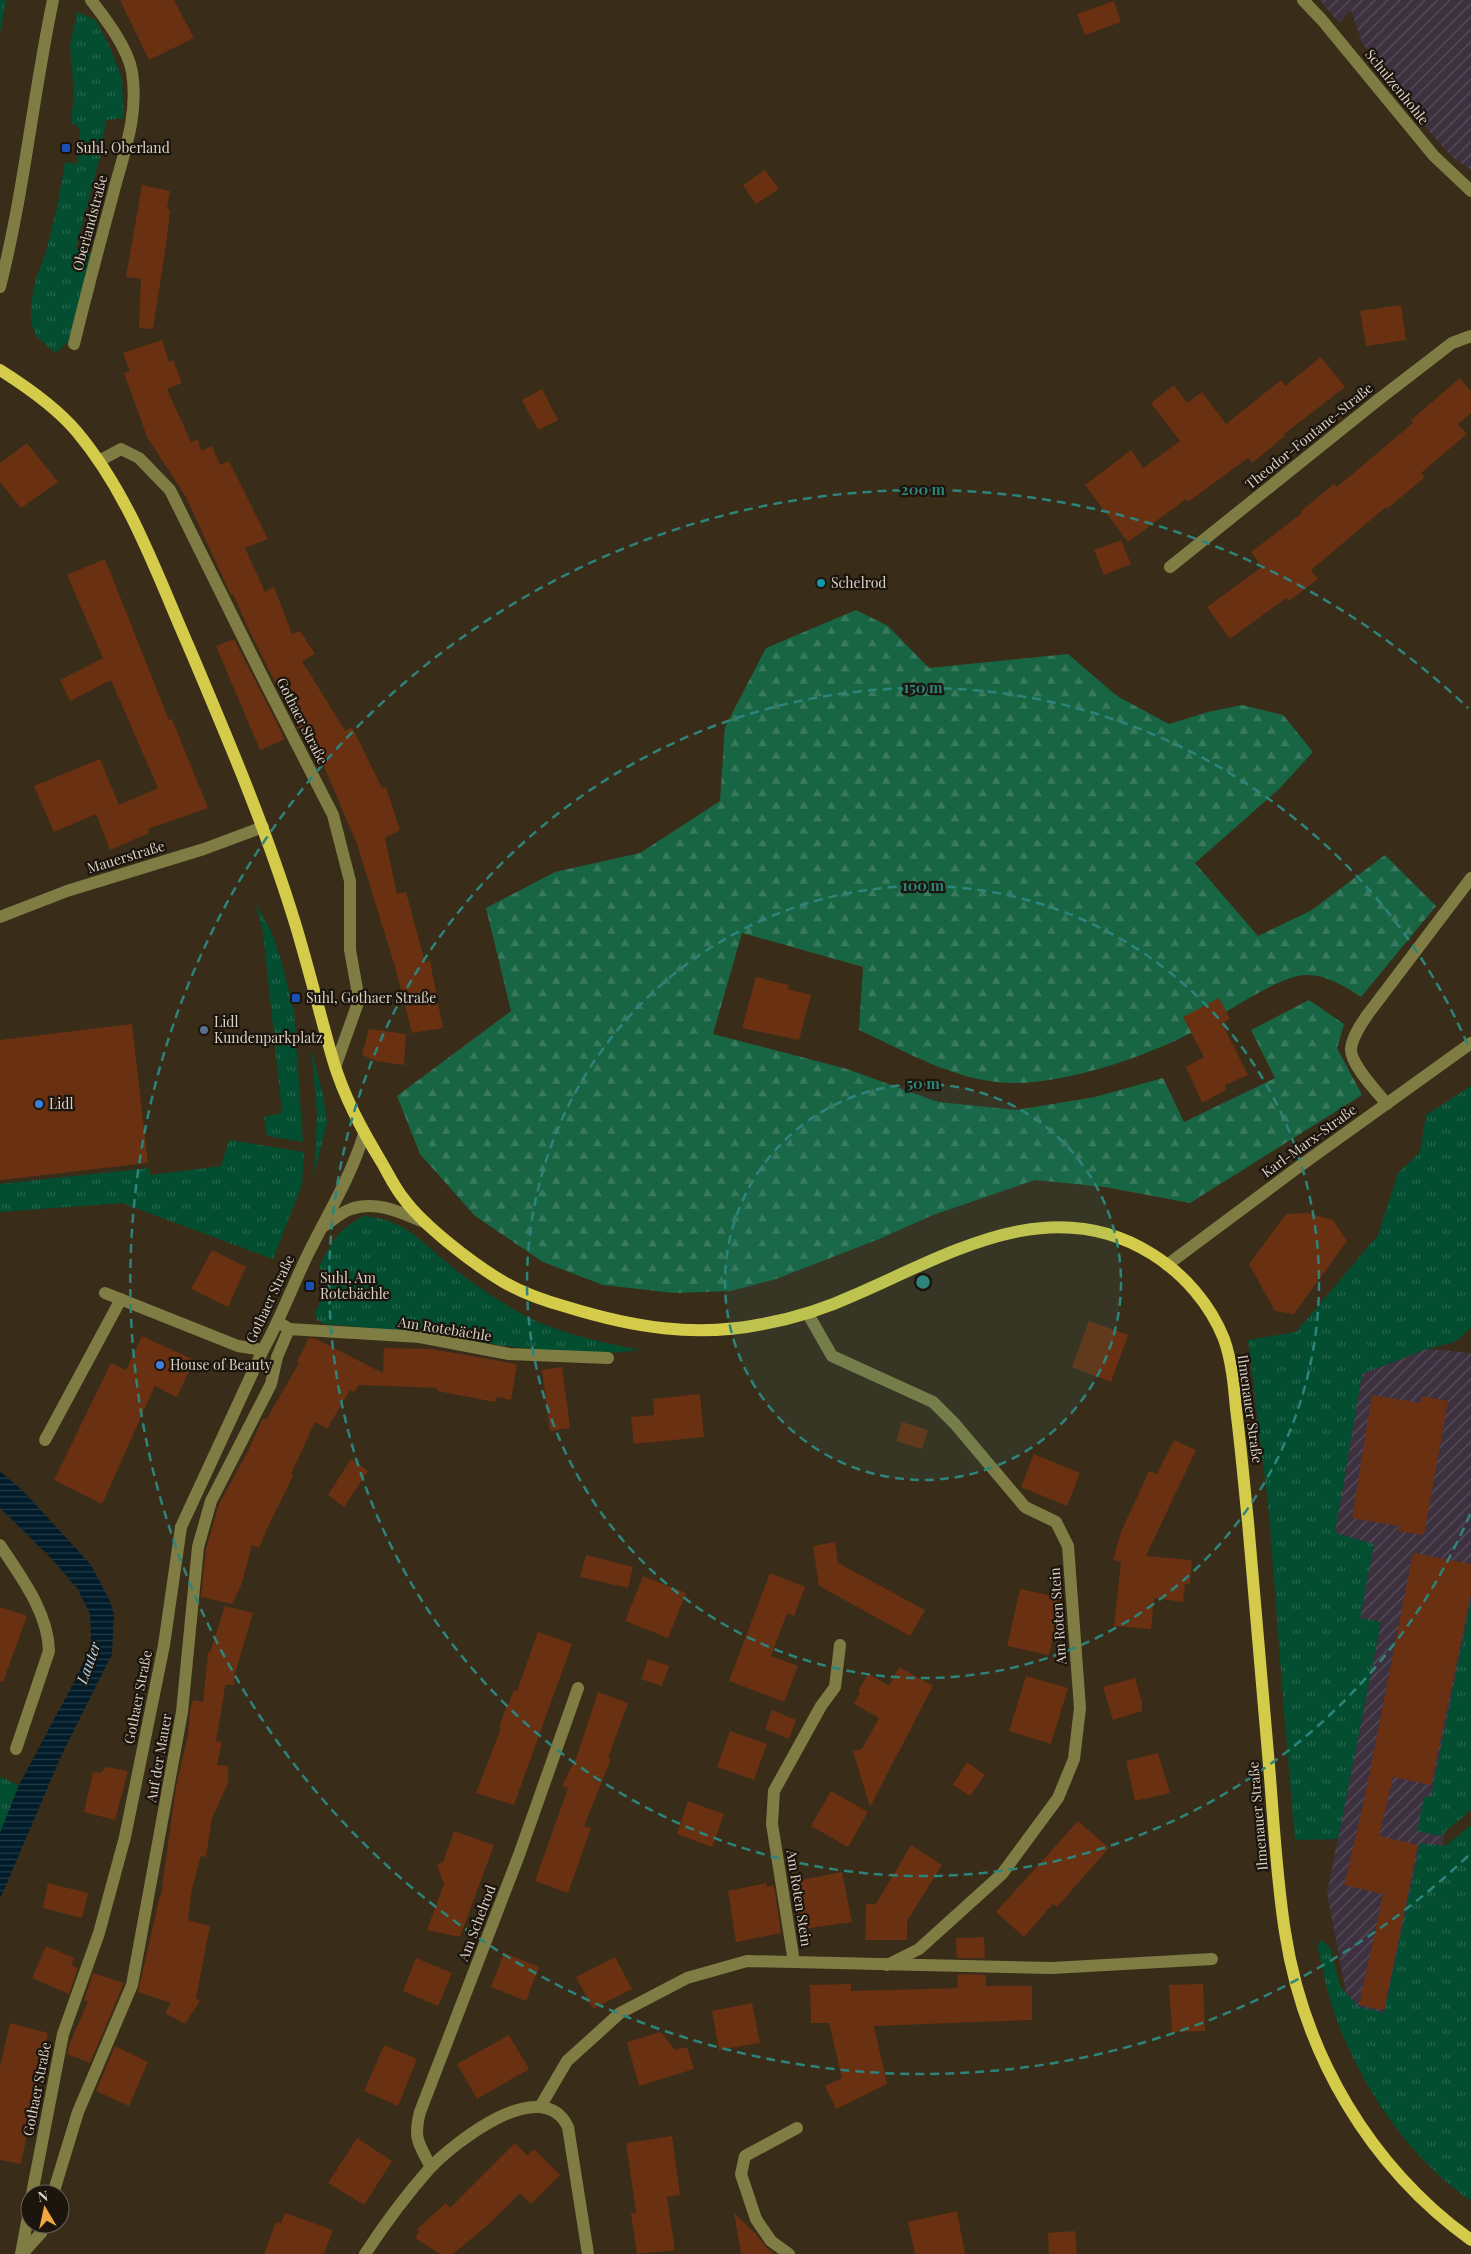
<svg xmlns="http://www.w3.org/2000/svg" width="1471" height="2254" font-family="'Playfair Display',serif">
<defs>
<pattern id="industrial-furrows" width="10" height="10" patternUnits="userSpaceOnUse" patternTransform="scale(1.25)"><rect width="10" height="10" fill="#3d3140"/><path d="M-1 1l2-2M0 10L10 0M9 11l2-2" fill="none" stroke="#584e5a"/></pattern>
<pattern id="grass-tufts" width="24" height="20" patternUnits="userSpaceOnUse" patternTransform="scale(1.25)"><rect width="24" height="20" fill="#034d31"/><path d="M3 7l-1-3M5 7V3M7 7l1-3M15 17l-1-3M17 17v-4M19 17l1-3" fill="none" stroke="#27664d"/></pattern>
<pattern id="forest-firs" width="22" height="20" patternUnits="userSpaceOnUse" patternTransform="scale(1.25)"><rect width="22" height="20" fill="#186544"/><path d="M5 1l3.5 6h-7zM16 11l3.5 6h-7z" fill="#397a5e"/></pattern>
<pattern id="water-rules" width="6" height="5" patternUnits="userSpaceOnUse" patternTransform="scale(1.25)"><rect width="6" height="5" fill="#001c2a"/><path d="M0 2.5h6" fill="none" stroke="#253c47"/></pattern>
</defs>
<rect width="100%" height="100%" fill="#392c18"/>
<g fill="url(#industrial-furrows)">
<polygon points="1320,0 1471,0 1471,170 1451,156 1429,131 1362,43 1351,10 1339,23"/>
<polygon points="1427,1349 1464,1352 1471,1354 1471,1710 1401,2040 1353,2030 1327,1893 1381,1622 1360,1618 1335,1533 1362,1374"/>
</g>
<g fill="url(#grass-tufts)">
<polygon points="0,0 6,0 0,33"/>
<polygon points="77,12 96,20 110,48 122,78 124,118 106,120 102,149 76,248 92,254 68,342 55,353 36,336 31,323 31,303 36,278 45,255 58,203 65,162 77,164 80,132 77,125 71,123 74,93 70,45"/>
<polygon points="255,903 271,931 282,963 294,1012 303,1142 267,1136 264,1117 282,1113 263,932"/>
<polygon points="311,1048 323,1095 327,1122 314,1176 317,1114"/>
<polygon points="1471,1086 1471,1328 1455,1342 1427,1349 1362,1374 1335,1533 1374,1544 1360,1618 1381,1622 1338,1839 1295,1840 1283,1699 1269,1513 1248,1340 1296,1332 1378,1235 1398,1173 1420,1152 1426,1115"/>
<polygon points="229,1140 304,1152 302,1185 273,1259 122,1203 0,1212 0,1184 149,1168 150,1175 221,1166"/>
<path d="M 364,1216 C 406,1220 420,1241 451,1266 C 472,1284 496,1299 520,1313 C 556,1333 600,1342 640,1350 L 610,1353 L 560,1352 L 497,1345 L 428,1333 L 324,1324 L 317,1320 L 315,1313 L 331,1280 L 319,1267 C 332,1242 338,1229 364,1216 Z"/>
<polygon points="1471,1600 1471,1810 1440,1836 1417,1831 1424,1797 1431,1796"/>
<polygon points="0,1777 19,1785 0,1833"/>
<path d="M 1471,1825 L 1471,2201 C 1408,2157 1361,2087 1335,2015 C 1327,1993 1323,1968 1317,1945 L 1321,1940 L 1330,1947 L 1340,1986 L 1359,2007 L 1384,2013 L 1420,1843 L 1445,1846 Z"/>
</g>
<path fill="url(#forest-firs)" d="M 856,610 L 888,626 L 929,668 L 1068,654 L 1117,696 L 1169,724 L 1208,712 L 1242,705 L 1283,715 L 1313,752 L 1279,789 L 1195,863 L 1258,936 L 1312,910 L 1385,855 L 1436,906 L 1361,997 C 1346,987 1325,974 1306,975 C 1277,975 1214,1022 1185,1036 C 1138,1059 1064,1084 1011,1083 C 957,1082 907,1052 859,1030 L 863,967 L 742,933 L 713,1034 L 847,1069 L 938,1102 L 1016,1110 L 1095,1097 L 1163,1078 L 1184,1122 L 1275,1078 L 1251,1030 L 1309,1000 L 1344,1024 L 1337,1048 L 1362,1095 L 1190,1203 L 1105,1187 L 1035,1180 L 933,1215 L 879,1239 L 776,1279 L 730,1291 L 674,1293 L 603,1285 L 543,1262 L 475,1216 L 420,1154 L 397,1096 L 511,1011 L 486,908 L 555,872 L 640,853 L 720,801 L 725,727 L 766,648 Z"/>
<polygon fill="url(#water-rules)" points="0,1471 26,1494 91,1565 109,1599 114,1614 112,1654 62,1754 0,1899 0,1833 19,1785 74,1682 90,1647 91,1635 90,1614 77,1588 50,1557 0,1508"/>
<g fill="#693012">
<polygon points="120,0 174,0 194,38 149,60"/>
<polygon points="1114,1 1121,22 1085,35 1077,14"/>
<polygon points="765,170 779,189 756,204 743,185"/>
<polygon points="142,185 170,191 167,209 170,210 166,245 153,329 139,328 141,279 126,277"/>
<polygon points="1401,305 1406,340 1366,346 1360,311"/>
<polygon points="162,340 169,362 173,360 182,383 167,389 191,442 198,439 201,451 212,446 220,465 229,461 268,539 245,548 265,592 274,587 292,634 300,631 315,654 302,661 345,731 352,727 382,788 386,787 400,830 385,838 397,894 406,892 425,962 430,961 443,1028 412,1033 396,970 357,844 308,729 300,733 250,632 233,594 231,595 230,593 186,497 147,437 124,373 130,372 123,353"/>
<polygon points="1321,357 1345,387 1284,434 1285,436 1252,463 1248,458 1188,502 1186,499 1128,542 1085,485 1131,450 1143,468 1180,441 1151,403 1174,385 1187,403 1202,392 1226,424 1281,380 1285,386"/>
<polygon points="1460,378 1471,391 1471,413 1458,424 1467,434 1421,473 1425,477 1387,509 1386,507 1311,570 1318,579 1289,601 1286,598 1230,639 1207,607 1262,567 1251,552 1302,513 1301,511 1334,484 1337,487 1413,423 1411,420"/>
<polygon points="542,389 558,420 538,430 522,400"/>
<polygon points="27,443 58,482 21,508 0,482 0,463"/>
<polygon points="1121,540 1131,564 1104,575 1094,550"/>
<polygon points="105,559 169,720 172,719 208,808 148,829 149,833 110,850 96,814 54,832 34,786 100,759 119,805 158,788 111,680 70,701 60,680 103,658 67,575"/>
<polygon points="234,639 285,739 260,750 216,646"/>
<polygon points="756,977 789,985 788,989 811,995 799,1040 742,1028"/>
<polygon points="1219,998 1230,1019 1222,1023 1248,1075 1225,1085 1226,1090 1202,1103 1186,1067 1204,1057 1183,1017"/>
<polygon points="132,1024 148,1163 0,1180 0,1040"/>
<polygon points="369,1029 406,1034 404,1065 376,1061 362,1055"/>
<polygon points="1308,1213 1333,1220 1347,1241 1294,1314 1275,1311 1249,1264 1286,1214"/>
<polygon points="212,1250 246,1267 228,1307 191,1289"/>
<polygon points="1089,1321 1128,1335 1111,1382 1072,1367"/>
<polygon points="142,1336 194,1360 177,1397 155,1386 102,1504 54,1480 111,1363 126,1370"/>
<polygon points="309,1338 316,1339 383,1373 384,1348 431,1349 517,1364 511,1400 497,1397 495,1402 437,1391 437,1388 359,1385 354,1392 350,1390 327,1429 315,1422 291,1474 293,1476 266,1531 259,1548 252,1545 242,1583 232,1604 201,1597 206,1549 219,1504 247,1453 263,1418 266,1420 299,1363 297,1362"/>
<polygon points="562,1367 570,1428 550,1431 542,1370"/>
<polygon points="700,1394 704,1437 634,1444 631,1417 654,1415 653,1399"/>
<polygon points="1372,1395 1420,1403 1422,1396 1448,1401 1424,1535 1398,1531 1399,1526 1352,1518"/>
<polygon points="902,1422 928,1430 922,1449 896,1441"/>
<polygon points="1174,1440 1196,1450 1146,1556 1192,1560 1190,1584 1185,1584 1183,1602 1154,1598 1151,1629 1114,1626 1121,1562 1113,1560 1121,1532 1149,1471 1157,1474"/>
<polygon points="1034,1454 1080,1473 1067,1506 1021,1487"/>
<polygon points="351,1459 368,1471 344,1507 328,1495"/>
<polygon points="835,1542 838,1563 925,1610 910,1636 819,1586 813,1546"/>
<polygon points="1413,1553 1471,1564 1471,1594 1431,1785 1393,1777 1379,1836 1418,1845 1384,2010 1359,2005 1383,1894 1344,1885 1364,1801"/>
<polygon points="586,1555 633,1567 628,1588 580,1577"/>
<polygon points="770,1573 805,1587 794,1616 787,1613 771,1656 798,1666 784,1702 729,1681"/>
<polygon points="643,1576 686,1593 668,1638 625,1621"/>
<polygon points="1020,1589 1062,1598 1049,1655 1007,1646"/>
<polygon points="225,1606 253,1613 235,1673 234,1685 225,1685 224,1695 216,1741 222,1742 217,1765 228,1766 228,1783 212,1818 206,1857 201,1856 192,1889 188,1920 210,1926 196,1998 200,2001 185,2024 165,2013 171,2003 138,1992 160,1895 161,1895 176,1787 188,1735 190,1710 193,1700 203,1702 208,1653 210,1653"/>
<polygon points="0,1607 27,1616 3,1682 0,1682"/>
<polygon points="538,1632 572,1644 514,1805 476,1793 501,1728 499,1727 507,1705 508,1705 514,1690 517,1691"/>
<polygon points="648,1659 669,1666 662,1686 641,1679"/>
<polygon points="899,1667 933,1686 870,1807 853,1751 862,1749 879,1718 854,1704 860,1693 858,1692 868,1673 889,1686"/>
<polygon points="1026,1676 1068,1688 1051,1744 1009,1731"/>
<polygon points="1135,1678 1142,1702 1142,1711 1113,1720 1103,1687"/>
<polygon points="598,1692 628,1703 608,1758 611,1759 584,1826 591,1828 568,1893 535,1881 568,1788 562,1786 577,1756"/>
<polygon points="772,1710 796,1720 789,1739 765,1729"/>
<polygon points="730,1731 767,1744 754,1780 717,1767"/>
<polygon points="1158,1753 1170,1793 1135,1801 1126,1761"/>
<polygon points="967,1762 985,1775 970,1796 953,1785"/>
<polygon points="106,1767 128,1771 115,1820 84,1812 93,1772 100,1773"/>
<polygon points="831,1791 868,1812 848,1847 811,1826"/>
<polygon points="688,1801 724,1814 712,1847 677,1834"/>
<polygon points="1078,1821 1109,1848 1057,1907 1053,1904 1024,1937 996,1912"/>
<polygon points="454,1831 494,1845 460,1937 427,1930 444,1884 437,1865 443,1862"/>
<polygon points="911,1845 942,1865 907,1921 907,1940 865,1940 866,1904 876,1904"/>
<polygon points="842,1872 852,1922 797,1930 790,1882"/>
<polygon points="48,1883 88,1893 82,1918 43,1908"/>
<polygon points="766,1883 767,1887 774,1885 781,1933 736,1942 728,1891"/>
<polygon points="984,1937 985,1958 957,1958 956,1938"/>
<polygon points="46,1946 74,1958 71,1965 78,1968 69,1994 32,1978"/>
<polygon points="504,1953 539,1967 526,2001 491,1987"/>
<polygon points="615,1957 632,1989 593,2009 576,1977"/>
<polygon points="416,1958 452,1973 438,2006 403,1991"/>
<polygon points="93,1973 124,1983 90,2063 67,2054 69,2045 88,2002 84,2000"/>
<polygon points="957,1974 986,1975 986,1986 1032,1986 1032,2020 874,2026 887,2084 836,2109 825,2086 842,2078 829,2023 811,2023 810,1985 851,1984 851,1991 958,1988"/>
<polygon points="1203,1984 1205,2031 1172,2032 1169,1985"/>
<polygon points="752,2003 760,2043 719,2050 712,2011"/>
<polygon points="10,2023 48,2033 21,2164 0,2160 0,2066"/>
<polygon points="661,2032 675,2050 687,2047 694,2069 639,2086 627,2042"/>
<polygon points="509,2035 529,2069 477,2099 457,2064"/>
<polygon points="384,2045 417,2059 398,2106 364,2091"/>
<polygon points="115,2046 148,2062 129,2106 96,2091"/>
<polygon points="672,2136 680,2195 667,2197 675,2250 637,2254 631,2213 636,2213 626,2143"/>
<polygon points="357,2138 392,2161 364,2205 328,2183"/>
<polygon points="515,2143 527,2155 534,2149 560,2175 531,2204 520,2193 489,2224 453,2254 440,2254 415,2238 419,2232 417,2229 446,2203 450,2208"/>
<polygon points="957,2211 965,2254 915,2254 908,2222"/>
<polygon points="285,2213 333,2230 324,2254 264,2254 276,2222 281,2223"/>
<polygon points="734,2213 756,2234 766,2247 775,2254 741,2254"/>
<polygon points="1075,2231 1077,2254 1049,2254 1048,2233"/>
</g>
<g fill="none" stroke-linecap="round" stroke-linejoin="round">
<g stroke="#807d44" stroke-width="12">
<polyline points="1303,0 1322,20 1434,156 1471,191"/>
<path d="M 0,287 C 24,193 33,95 53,0"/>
<path d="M 74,344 C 86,295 99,246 112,198 C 123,154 139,118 132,72 C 128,48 105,18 91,0"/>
<polyline points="99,461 121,449 139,458 170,490 263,678 333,815 350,881 350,950 359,1000 335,1067"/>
<polyline points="1170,567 1378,400 1452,343 1471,336"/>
<polyline points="0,917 67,891 204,849 263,827"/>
<path d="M 1387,1104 C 1377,1092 1350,1064 1351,1049 C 1352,1037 1361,1024 1368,1014 L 1471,878"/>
<path d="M 324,1226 C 332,1221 341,1212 351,1209 C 377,1200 402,1213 426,1223"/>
<polyline points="1167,1265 1293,1171 1471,1043"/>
<polyline points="105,1293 238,1346 263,1350"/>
<polyline points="808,1314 832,1356 933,1402 955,1424 1025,1507 1056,1522 1068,1546 1080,1708 1074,1759 1058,1798 1002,1874 919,1949 887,1965"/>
<polyline points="283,1325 289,1329 420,1337 509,1354 608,1358"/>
<polyline points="45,1440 121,1299"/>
<path d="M 0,1545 C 21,1577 48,1612 49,1651 L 16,1749"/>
<polyline points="794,1962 772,1824 774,1791 821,1706 835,1687 840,1645"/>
<polyline points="540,2107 567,2061 620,2013 687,1978 747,1961 1052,1968 1212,1959"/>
<path d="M 431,2167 C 419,2144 413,2139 420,2112 L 519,1855 L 578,1688"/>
<path d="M 32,2194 L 63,2034 L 99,1933 L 125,1837 L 164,1645 L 181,1527 L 263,1350 C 280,1320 292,1287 307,1256 C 327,1215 351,1177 364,1134"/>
<polyline points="53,2194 78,2112 132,1985 182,1712 198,1547 211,1501 271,1384 277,1357 289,1329"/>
<polyline points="21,2254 30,2206"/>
<polyline points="22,2254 41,2233 44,2224"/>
<path d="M 365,2254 C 384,2225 407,2194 430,2168 C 455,2142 542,2073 568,2127 L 588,2254"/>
<polyline points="789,2254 771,2241 756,2219 741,2174 745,2156 797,2128"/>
</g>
<path stroke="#d3cb49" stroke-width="12" d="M 0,370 C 27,387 56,407 77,432 C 129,494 156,572 188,645 C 227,737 266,828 295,923 C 309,969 320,1015 333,1060 C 344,1097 362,1130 382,1163 C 389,1175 395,1188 404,1199 C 424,1226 472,1263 502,1281 C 522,1293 545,1301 567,1307 C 632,1327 695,1338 763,1324 C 796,1318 827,1308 857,1294 C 951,1253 1052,1191 1152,1254 C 1184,1274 1210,1304 1224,1339 C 1232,1362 1234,1386 1236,1409 C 1241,1447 1244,1484 1248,1522 C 1255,1607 1262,1692 1270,1777 C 1274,1829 1277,1881 1285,1932 C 1304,2055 1370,2167 1471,2240"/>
</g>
<circle cx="923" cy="1282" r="198" fill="#2d847b" fill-opacity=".12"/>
<g fill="none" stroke="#2d847b" stroke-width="2.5" stroke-dasharray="9 6">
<circle cx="923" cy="1282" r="198"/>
<circle cx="923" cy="1282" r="396"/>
<path d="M1470 1514A594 594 0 1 1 1470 1050"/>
<path d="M1468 1856A792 792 0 1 1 1468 708"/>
</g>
<g fill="#1a4fb4" stroke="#1c150d" stroke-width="2">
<rect x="61" y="143" width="10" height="10" rx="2.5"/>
<rect x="291" y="993" width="10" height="10" rx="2.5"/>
<rect x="305" y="1281" width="10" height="10" rx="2.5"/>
</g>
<circle fill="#0f9aa8" stroke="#1c150d" stroke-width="2" cx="821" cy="583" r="5"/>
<circle fill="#5c6f8a" stroke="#1c150d" stroke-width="2" cx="204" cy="1030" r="5"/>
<g fill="#3f7fe0" stroke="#1c150d" stroke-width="2">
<circle cx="39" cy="1104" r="5"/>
<circle cx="160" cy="1365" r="5"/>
</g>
<g text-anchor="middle" stroke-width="4.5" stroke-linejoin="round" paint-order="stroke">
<g font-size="14" fill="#dad1c5" stroke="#1c150d">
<text transform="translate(1397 87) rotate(51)" y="5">Schulzenhohle</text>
<text transform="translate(90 223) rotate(-75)" y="5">Oberlandstraße</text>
<text transform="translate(1309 436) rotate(-39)" y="5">Theodor-Fontane-Straße</text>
<text transform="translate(302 721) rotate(63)" y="5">Gothaer Straße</text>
<text transform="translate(126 857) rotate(-17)" y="5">Mauerstraße</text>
<text transform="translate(1309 1141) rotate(-36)" y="5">Karl-Marx-Straße</text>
<text transform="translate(270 1299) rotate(-65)" y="5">Gothaer Straße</text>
<text transform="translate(445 1329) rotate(9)" y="5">Am Rotebächle</text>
<text transform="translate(1250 1409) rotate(82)" y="5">Ilmenauer Straße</text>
<text transform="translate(1058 1616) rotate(-94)" y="5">Am Roten Stein</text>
<text transform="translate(138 1697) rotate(-79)" y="5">Gothaer Straße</text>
<text transform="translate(159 1758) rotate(-80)" y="5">Auf der Mauer</text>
<text transform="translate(1258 1816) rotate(-95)" y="5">Ilmenauer Straße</text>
<text transform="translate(799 1898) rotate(81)" y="5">Am Roten Stein</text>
<text transform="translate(477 1923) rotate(-69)" y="5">Am Schelrod</text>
<text transform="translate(37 2089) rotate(-79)" y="5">Gothaer Straße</text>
</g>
<g font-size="14" fill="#dad1c5" stroke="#1c150d" text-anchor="start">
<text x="76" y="153">Suhl, Oberland</text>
<text x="831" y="588">Schelrod</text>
<text x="306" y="1003">Suhl, Gothaer Straße</text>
<text x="214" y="1027">Lidl<tspan x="214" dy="16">Kundenparkplatz</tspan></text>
<text x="49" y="1109">Lidl</text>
<text x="320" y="1283">Suhl, Am<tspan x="320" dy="16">Rotebächle</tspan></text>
<text x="170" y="1370">House of Beauty</text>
</g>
<g font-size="15" font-style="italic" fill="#aedbf3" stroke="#1c150d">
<text transform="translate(89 1663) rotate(-70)" y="5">Lauter</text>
</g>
</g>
<circle cx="923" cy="1282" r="8" fill="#2d847b" stroke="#1c150d" stroke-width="2.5"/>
<g font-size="15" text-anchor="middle" font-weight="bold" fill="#2d847b" stroke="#1c150d" stroke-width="4.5" stroke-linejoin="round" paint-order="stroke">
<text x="923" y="495">200 m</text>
<text x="923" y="693">150 m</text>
<text x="923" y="891">100 m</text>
<text x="923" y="1089">50 m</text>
</g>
<g transform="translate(45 2209) rotate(351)"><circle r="24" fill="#1c150d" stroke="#686057"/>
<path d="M0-4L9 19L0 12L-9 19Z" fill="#f2a541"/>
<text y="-8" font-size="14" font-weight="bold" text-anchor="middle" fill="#dad1c5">N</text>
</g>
</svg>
